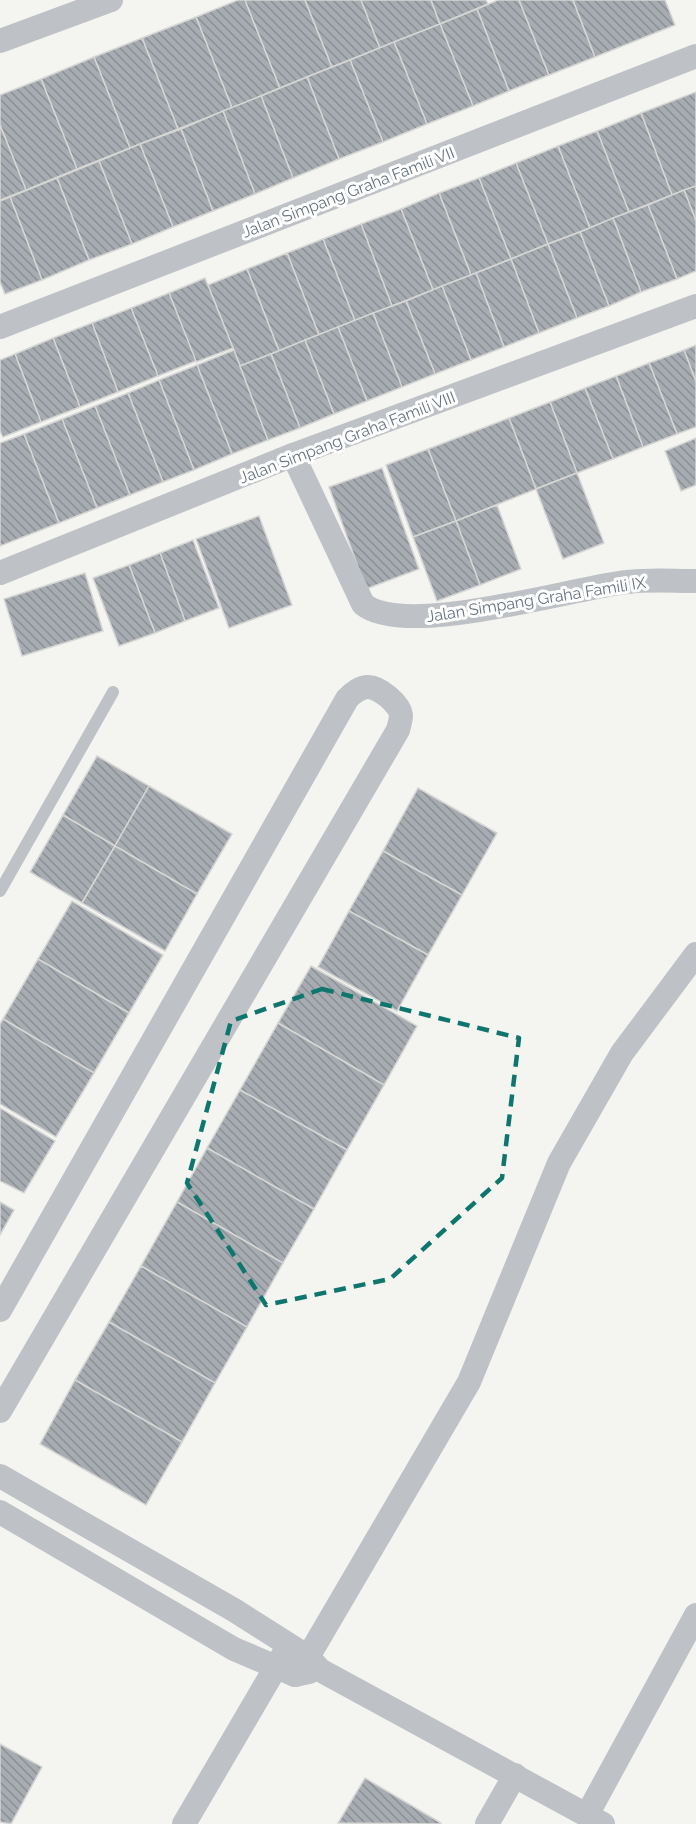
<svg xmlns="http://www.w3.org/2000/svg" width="696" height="1824" font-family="Raleway,sans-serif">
<defs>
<pattern id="building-back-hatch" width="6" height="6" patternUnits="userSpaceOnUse" patternTransform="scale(1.5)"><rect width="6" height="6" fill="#a6acb1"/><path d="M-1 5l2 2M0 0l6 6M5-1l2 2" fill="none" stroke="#8b9095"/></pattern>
</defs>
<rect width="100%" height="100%" fill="#f4f4f1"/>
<g fill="url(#building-back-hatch)" stroke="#d6d6d4" stroke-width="1.5">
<polygon points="238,0 245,0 280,88 232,108 196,17"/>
<polygon points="245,0 305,0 332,67 280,88"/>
<polygon points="305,0 361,0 380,48 332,67"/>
<polygon points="361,0 431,0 440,24 380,48"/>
<polygon points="431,0 486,0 488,4 440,24"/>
<polygon points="498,0 519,0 549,75 509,91 477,9"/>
<polygon points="519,0 573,0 595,57 549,75"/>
<polygon points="573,0 665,0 675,25 595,57"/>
<polygon points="477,9 509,91 473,106 440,24"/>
<polygon points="196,17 232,108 178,129 142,38"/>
<polygon points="440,24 473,106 427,124 394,42"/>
<polygon points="142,38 178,129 130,148 94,57"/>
<polygon points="394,42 427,124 383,142 350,60"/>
<polygon points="94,57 130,148 77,169 41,79"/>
<polygon points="350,60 383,142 339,159 307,77"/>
<polygon points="307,77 339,159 293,178 261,96"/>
<polygon points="41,79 77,169 26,190 0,125 0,95"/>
<polygon points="696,92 696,186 672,195 641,113"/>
<polygon points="261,96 293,178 255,194 223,111"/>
<polygon points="223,111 255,194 213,211 181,129"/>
<polygon points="641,113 672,195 629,212 597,131"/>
<polygon points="0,125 26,190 0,200"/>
<polygon points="181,129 213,211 173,227 140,144"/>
<polygon points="597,131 629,212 590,228 558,146"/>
<polygon points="140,144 173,227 132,244 99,161"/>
<polygon points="558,146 590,228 548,244 516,163"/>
<polygon points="99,161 132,244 89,260 57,178"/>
<polygon points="516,163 548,244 511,259 479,178"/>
<polygon points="57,178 89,260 42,280 10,197"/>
<polygon points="479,178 511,259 471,275 439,193"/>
<polygon points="696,186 696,221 684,190"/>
<polygon points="684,190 696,221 696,271 677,279 648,205"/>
<polygon points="439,193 471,275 433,290 401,209"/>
<polygon points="10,197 42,280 5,294 0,282 0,201"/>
<polygon points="648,205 677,279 641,292 613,218"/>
<polygon points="401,209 433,290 392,306 361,224"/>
<polygon points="613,218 641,292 609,306 580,232"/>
<polygon points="361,224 392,306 355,321 323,239"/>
<polygon points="580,232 609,306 577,318 548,244"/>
<polygon points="323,239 355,321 319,335 287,253"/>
<polygon points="548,244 577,318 539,333 511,259"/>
<polygon points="287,253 319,335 279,351 247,269"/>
<polygon points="511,259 539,333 504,347 476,273"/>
<polygon points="247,269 279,351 240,366 208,285"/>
<polygon points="476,273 504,347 471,360 442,286"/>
<polygon points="205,278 233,348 196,362 169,293"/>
<polygon points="442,286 471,360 435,374 406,301"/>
<polygon points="169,293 196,361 158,376 131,308"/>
<polygon points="406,301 435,374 402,387 373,313"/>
<polygon points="131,308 158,376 118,392 92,323"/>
<polygon points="373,313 402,387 367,401 338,327"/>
<polygon points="92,323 118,392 80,407 53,338"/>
<polygon points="338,327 367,401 334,414 305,340"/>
<polygon points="53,338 80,407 41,422 15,354"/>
<polygon points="305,340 334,414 300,428 271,354"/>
<polygon points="696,345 696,382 684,350"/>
<polygon points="234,350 268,440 232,454 197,365"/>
<polygon points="684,350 696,382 696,427 677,434 649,363"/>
<polygon points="15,354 41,422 3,437 0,431 0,360"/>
<polygon points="271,354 300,428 268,440 240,366"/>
<polygon points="649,363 677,434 643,447 616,376"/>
<polygon points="197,365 232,454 194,470 159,380"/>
<polygon points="616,376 643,447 613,459 585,388"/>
<polygon points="159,380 194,470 163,482 128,393"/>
<polygon points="585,388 613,459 577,473 550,402"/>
<polygon points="128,393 163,482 130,495 95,406"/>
<polygon points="550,402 577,473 536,489 509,418"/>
<polygon points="95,406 130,495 97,508 62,419"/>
<polygon points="509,418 536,489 456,521 428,449"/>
<polygon points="62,419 97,508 59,523 24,434"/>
<polygon points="24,434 59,523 0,546 0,443"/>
<polygon points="696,438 696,485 681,491 665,451"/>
<polygon points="428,449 456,521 413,537 386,465"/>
<polygon points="382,468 419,569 366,589 329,487"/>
<polygon points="577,473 604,543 563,559 536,489"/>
<polygon points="497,505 521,569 480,585 456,521"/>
<polygon points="259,516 292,605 229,628 196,539"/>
<polygon points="456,521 480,585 437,601 413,537"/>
<polygon points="193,540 219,608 185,621 160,553"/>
<polygon points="160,553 185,621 155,633 129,565"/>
<polygon points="129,565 155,633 119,646 93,578"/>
<polygon points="85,573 103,631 22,656 4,599"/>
<polygon points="97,756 149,786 115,846 63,815"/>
<polygon points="149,786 232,834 197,894 115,846"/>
<polygon points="418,788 497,833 462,895 383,851"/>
<polygon points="63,815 115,846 82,903 30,872"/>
<polygon points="115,846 197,894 165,951 82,903"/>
<polygon points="383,851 462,895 428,955 349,911"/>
<polygon points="72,901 163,955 129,1013 38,959"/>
<polygon points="349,911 428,955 397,1011 318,967"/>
<polygon points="38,959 129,1013 94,1073 3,1019"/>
<polygon points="311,966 417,1026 384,1085 278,1023"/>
<polygon points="3,1019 94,1073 56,1137 0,1104 0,1024"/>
<polygon points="278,1023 384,1085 347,1150 240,1090"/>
<polygon points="240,1090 347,1150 314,1209 207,1148"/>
<polygon points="0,1108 55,1141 24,1193 0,1181"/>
<polygon points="207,1148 314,1209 283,1263 177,1202"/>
<polygon points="0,1202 14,1210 0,1235"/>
<polygon points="177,1202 283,1263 247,1327 141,1266"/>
<polygon points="141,1266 247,1327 215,1383 109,1322"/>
<polygon points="109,1322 215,1383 182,1442 75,1380"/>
<polygon points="75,1380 182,1442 146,1505 40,1444"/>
<polygon points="0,1744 42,1767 11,1824 0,1822"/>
<polygon points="365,1778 441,1823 440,1824 338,1823"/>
</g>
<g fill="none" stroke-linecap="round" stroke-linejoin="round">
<polyline stroke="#bec1c5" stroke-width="12" points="0,891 113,692"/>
<g stroke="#bec1c5" stroke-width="24">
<polyline points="0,41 111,0"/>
<polyline points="0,327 696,56"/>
<path d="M 293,455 L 363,604 C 405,639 571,588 627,582 C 650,579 673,581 696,581"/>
<polyline points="0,573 293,455 696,306"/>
<path d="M 0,1310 L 347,699 C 352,693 361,687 368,687 C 379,687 400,704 401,715 C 401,720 399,726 398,730 L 0,1411"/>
<polyline points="0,1476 234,1610 308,1657 320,1670 603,1824"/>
<polyline points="0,1512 234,1649 295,1675 309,1672"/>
<polyline points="295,1675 308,1657 469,1382 559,1163 622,1053 696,954"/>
<polyline points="587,1815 696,1615"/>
<polyline points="184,1824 283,1655"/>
<polyline points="487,1824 515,1775"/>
</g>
</g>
<path fill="none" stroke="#0f766e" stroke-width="4.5" stroke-dasharray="12 8" stroke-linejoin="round" d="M 322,989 L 519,1038 L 502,1178 L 390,1279 L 266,1305 L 187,1183 L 231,1021 Z"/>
<g text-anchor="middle" stroke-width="6" stroke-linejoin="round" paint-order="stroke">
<g font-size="16" fill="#66737f" stroke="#fff">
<text transform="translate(348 192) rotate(-21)" y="6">Jalan Simpang Graha Famili VII</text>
<text transform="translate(347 437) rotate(-21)" y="6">Jalan Simpang Graha Famili VIII</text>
<text transform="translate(536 599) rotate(-9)" y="6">Jalan Simpang Graha Famili IX</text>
</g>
</g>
</svg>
